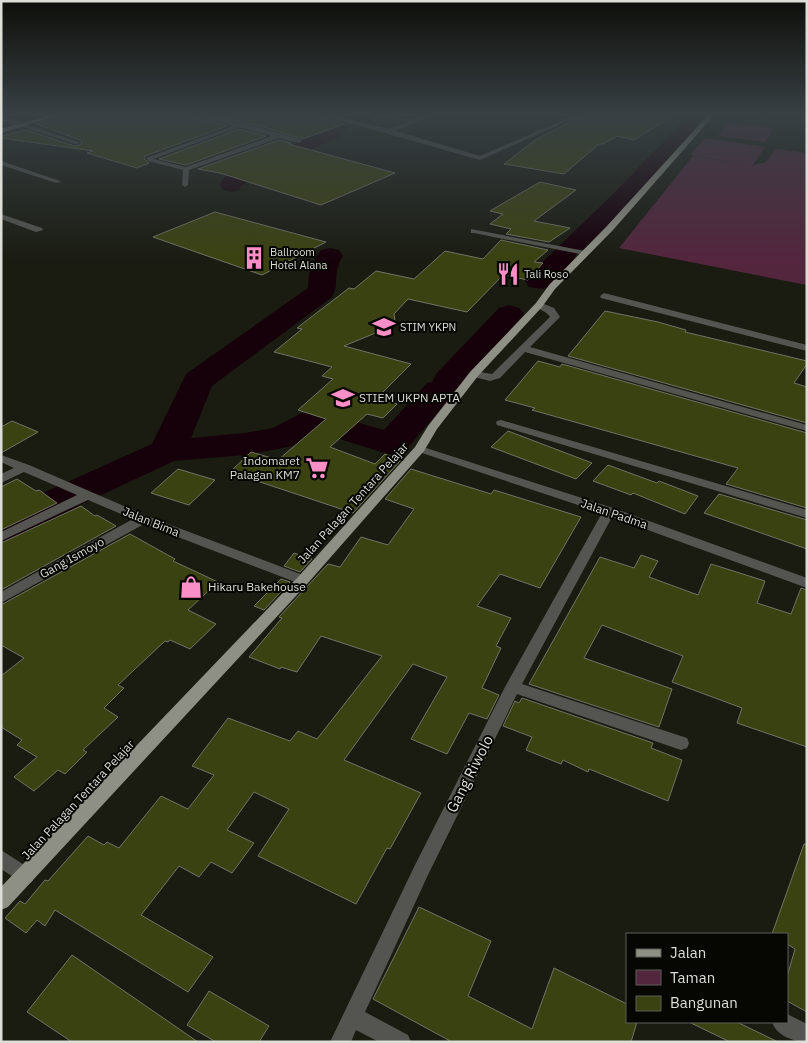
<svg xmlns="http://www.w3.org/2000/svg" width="808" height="1043" font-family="'IBM Plex Sans',sans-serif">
<rect width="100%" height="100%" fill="#1a1c12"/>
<g fill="#53263e">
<polygon points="727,122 773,128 766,142 718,136"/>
<polygon points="705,138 765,147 753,165 766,162 776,149 807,153 807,285 619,248 693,156 752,165 690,155"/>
</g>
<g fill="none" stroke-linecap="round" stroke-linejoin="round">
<g fill="#16000a" fill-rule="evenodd">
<polygon points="329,114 348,114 346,117 348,128 339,137 278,165 241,186 239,190 231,192 223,190 220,185 223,178 264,157 325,129 328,126"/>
<path d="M 690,114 L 709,114 L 627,206 L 581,252 L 577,253 C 575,260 556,282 549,287 C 543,290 536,288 529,287 L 525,281 L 529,275 L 611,196 Z"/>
<path d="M 330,248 L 339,250 L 343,256 C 332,272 340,285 332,297 L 212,386 L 191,438 L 245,433 L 273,428 L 302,413 L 314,410 L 384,430 L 427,383 L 432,382 L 436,374 L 499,308 L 509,305 L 519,308 L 524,314 L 460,388 L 455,389 L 451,397 L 404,452 L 391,455 L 317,432 L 296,445 L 283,448 L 245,455 L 174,461 L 82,504 L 15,540 L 1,544 L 1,514 L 54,488 L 152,444 L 186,374 L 308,288 C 308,273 312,263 321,250 Z"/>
</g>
</g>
<g fill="#3b4211" stroke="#707366">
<polygon points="65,114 191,114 192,116 227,126 145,156 144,159 149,163 137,168 87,153 93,151 1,138 1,136 26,130 74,146 80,145 82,143 80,140 36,124"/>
<polygon points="206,114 316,114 317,116 345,124 302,139 267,128"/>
<polygon points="586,114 676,114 634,140 617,136 603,144 599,144 564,174 504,164 535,140"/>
<polygon points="239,129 266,136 186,165 159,159"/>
<polygon points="279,140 291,143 289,144 395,173 321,205 220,173 198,169"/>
<polygon points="540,182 576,190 534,221 570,228 549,242 506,234 511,229 490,224 503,214 490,211"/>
<polygon points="215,212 326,242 262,275 153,237"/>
<polygon points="501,240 548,250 534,262 543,263 528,280 503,275 467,312 408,299 394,314 395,321 390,327 344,346 411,364 377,398 397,404 383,418 367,414 330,447 375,464 385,454 401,460 353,513 230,472 251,452 278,460 326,419 298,410 333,379 322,376 332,367 274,352 302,329 297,328 349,288 354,289 376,271 414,279 445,251 483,259"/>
<polygon points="605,311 658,322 686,330 685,332 807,361 807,364 794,383 807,387 807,423 568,356"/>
<polygon points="538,361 560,367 562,364 807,433 807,508 726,484 738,468 532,410 535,408 505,400"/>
<polygon points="12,421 38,432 1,453 1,427"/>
<polygon points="508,431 592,463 576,479 491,447"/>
<polygon points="608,465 657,483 659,481 698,496 685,514 633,493 631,495 593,481"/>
<polygon points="178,469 215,480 189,505 151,493"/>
<polygon points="411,469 491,494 494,490 581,517 540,588 500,574 477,606 511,618 496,646 501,648 482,688 499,695 487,719 469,713 447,754 411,739 447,677 413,664 344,760 421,793 390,849 387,848 356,904 258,856 289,809 254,792 227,830 254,843 232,873 211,862 199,877 179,866 141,915 213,957 188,992 55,910 45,926 37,920 26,933 5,918 20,901 25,904 45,880 48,881 88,836 104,845 107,842 119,848 161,796 188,809 214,775 192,766 228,718 290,741 298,731 317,739 382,656 321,636 297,672 281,667 280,669 249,657 282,618 279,617 328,564 340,567 361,537 388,545 414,509 385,499"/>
<polygon points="17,479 36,491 39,490 57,503 1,530 1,487"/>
<polygon points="719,494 807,520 807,549 704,513"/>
<polygon points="81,506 95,516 97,515 116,526 1,590 1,543"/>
<polygon points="130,534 175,559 173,561 218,582 188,610 216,624 190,649 170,640 168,642 165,641 118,685 124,688 104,708 118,717 83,750 87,752 65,774 58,770 34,791 14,777 37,757 17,745 22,740 1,727 1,676 24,658 1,645 1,605"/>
<polygon points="294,553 312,559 300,572 284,566"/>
<polygon points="641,555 658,561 649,577 698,595 711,564 765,581 757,603 791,614 801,588 807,590 807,747 737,723 742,708 672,682 683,656 602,625 584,658 672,689 659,727 529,684 600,557 634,568"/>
<polygon points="281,579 290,582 264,610 254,606"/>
<polygon points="522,698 653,743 651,748 682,760 668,801 589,769 588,772 563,760 561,764 526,750 532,737 503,726 515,701 519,703"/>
<polygon points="804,844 807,844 807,1012 787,1001 787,977 795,949 787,944 787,934 772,934"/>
<polygon points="419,907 491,941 468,996 532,1029 554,968 627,1004 627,1022 637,1022 631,1042 452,1042 373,999"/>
<polygon points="72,955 198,1042 72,1042 27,1012"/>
<polygon points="209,991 269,1026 259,1042 216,1042 187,1025"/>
<polygon points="689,1022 737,1022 778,1042 730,1042"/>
</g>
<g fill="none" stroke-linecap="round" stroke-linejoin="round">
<g fill="#545550" fill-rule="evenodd">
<path d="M 193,114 C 205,113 292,135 302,141 L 299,143 L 279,138 L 189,170 L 188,185 L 185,187 L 182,185 L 183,170 L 148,161 L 146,158 L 233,126 ZM 239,127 L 272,136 L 186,167 L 153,159 Z"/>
<path d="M 318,114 L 327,114 L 389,129 L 407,122 L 384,117 L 375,121 L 372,119 C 387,108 399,122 414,119 C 422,117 426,114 434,114 L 396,131 L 480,156 L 577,114 L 584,114 L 480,160 Z"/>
<polygon points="1,116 79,142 80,143 75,144 1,120"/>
<polygon points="1,161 60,181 61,182 56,183 1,165"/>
<polygon points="1,214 42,228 43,230 36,232 1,219"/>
<polygon points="471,229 585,251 589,253 585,255 474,233 471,233"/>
<polygon points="604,293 807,345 807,351 601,298 600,296"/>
<path d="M 539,302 L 554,308 L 560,317 L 530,347 L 807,425 L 807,431 L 525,352 L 500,378 L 490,381 L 470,376 L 469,374 L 474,371 L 492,374 L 550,317 C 546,310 539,311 535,305 Z"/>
<polygon points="501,420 807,510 807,518 497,425 496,423 497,421"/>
<polygon points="420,446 613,508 807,578 807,588 612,517 522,684 687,738 689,743 687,748 681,750 517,694 427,877 365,1012 408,1035 411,1042 379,1042 356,1030 351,1042 330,1042 415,865 505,687 602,513 416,451 414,449 416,447"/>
<polygon points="1,455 29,465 147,516 308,577 310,580 308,583 298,583 144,524 1,603 1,592 133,519 88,500 1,541 1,532 77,495 24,472 1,483 1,474 14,468 1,462"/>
<polygon points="1,850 32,870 35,876 32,882 26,885 1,869"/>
<path d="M 787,1014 L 807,1024 L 807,1042 C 793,1042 776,1035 772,1022 L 787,1022 Z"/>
</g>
<g fill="#8e9085" fill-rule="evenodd">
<polygon points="55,114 63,114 1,133 1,129"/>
<polygon points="709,114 715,114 613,230 555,289 542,307 478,376 437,429 424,451 308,583 8,907 1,910 1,887 298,577 415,447 428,426 470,372 536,303 549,285 607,226"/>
</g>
</g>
<linearGradient id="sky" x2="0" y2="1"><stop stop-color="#0e0f0a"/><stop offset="0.44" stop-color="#384044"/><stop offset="1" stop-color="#384044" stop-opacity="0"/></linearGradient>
<rect width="808" height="260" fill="url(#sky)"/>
<defs>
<symbol id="building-bare" viewBox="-9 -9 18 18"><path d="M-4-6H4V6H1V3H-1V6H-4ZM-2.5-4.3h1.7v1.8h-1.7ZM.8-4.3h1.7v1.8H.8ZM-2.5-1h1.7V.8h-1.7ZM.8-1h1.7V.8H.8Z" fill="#fa8fc7" stroke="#060603" stroke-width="2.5" paint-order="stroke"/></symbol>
<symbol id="restaurant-bare" viewBox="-9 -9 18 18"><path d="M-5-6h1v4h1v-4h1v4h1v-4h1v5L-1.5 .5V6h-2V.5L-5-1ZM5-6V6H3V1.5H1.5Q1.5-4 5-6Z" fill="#fa8fc7" stroke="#060603" stroke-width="2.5" paint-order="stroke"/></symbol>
<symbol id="university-bare" viewBox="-9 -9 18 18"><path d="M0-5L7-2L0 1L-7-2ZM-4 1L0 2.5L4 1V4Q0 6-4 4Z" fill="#fa8fc7" stroke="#060603" stroke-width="2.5" paint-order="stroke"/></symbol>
<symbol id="supermarket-bare" viewBox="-9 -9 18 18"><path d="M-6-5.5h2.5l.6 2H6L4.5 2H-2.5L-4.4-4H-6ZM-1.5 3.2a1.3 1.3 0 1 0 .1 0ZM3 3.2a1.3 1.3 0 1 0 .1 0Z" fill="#fa8fc7" stroke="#060603" stroke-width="2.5" paint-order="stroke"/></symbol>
<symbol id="shop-bare" viewBox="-9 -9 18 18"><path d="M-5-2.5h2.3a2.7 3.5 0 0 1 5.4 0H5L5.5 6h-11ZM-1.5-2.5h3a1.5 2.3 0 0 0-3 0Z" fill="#fa8fc7" stroke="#060603" stroke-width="2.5" paint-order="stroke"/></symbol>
</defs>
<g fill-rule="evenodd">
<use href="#building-bare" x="238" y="242" width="32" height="32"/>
<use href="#restaurant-bare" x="492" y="258" width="32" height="32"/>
<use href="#university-bare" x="368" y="311" width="32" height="32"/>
<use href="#university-bare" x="327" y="382" width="32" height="32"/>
<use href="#supermarket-bare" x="301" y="452" width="32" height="32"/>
<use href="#shop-bare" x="175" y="571" width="32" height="32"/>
</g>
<g text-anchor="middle" stroke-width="4" stroke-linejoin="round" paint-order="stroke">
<g font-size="11" fill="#dcded7" stroke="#060603" text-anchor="start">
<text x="270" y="256">Ballroom<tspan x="270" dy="13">Hotel Alana</tspan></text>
<text x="524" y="278">Tali Roso</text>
<text x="400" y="331">STIM YKPN</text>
</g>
<g font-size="12" fill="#dcded7" stroke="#060603" text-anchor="start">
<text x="359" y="402">STIEM UKPN APTA</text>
<text x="300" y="465" text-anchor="end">Indomaret<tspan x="300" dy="14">Palagan KM7</tspan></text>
<text x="208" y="591">Hikaru Bakehouse</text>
</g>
<g font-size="12" fill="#dcded7" stroke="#060603">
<text transform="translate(353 503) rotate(-48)" y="4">Jalan Palagan Tentara Pelajar</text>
<text transform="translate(614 514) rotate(19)" y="4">Jalan Padma</text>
<text transform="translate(151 522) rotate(22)" y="4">Jalan Bima</text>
<text transform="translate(72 558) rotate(-29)" y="4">Gang Ismoyo</text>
<text transform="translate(78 800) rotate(-47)" y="4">Jalan Palagan Tentara Pelajar</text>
</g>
<g font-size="15" fill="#dcded7" stroke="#060603">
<text transform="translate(470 774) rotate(-63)" y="5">Gang Riwolo</text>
</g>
</g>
<rect width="808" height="1043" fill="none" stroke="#dcded7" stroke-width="5"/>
<rect x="626" y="933" width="162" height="90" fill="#060603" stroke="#5c5c58"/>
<rect x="636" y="949" width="25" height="8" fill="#8e9085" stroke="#5c5c58"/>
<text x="670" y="958" font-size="15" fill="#dcded7">Jalan</text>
<rect x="636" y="970" width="25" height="15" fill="#53263e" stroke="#5c5c58"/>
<text x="670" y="983" font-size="15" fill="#dcded7">Taman</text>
<rect x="636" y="996" width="25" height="15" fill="#3b4211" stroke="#5c5c58"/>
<text x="670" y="1008" font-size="15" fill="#dcded7">Bangunan</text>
</svg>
